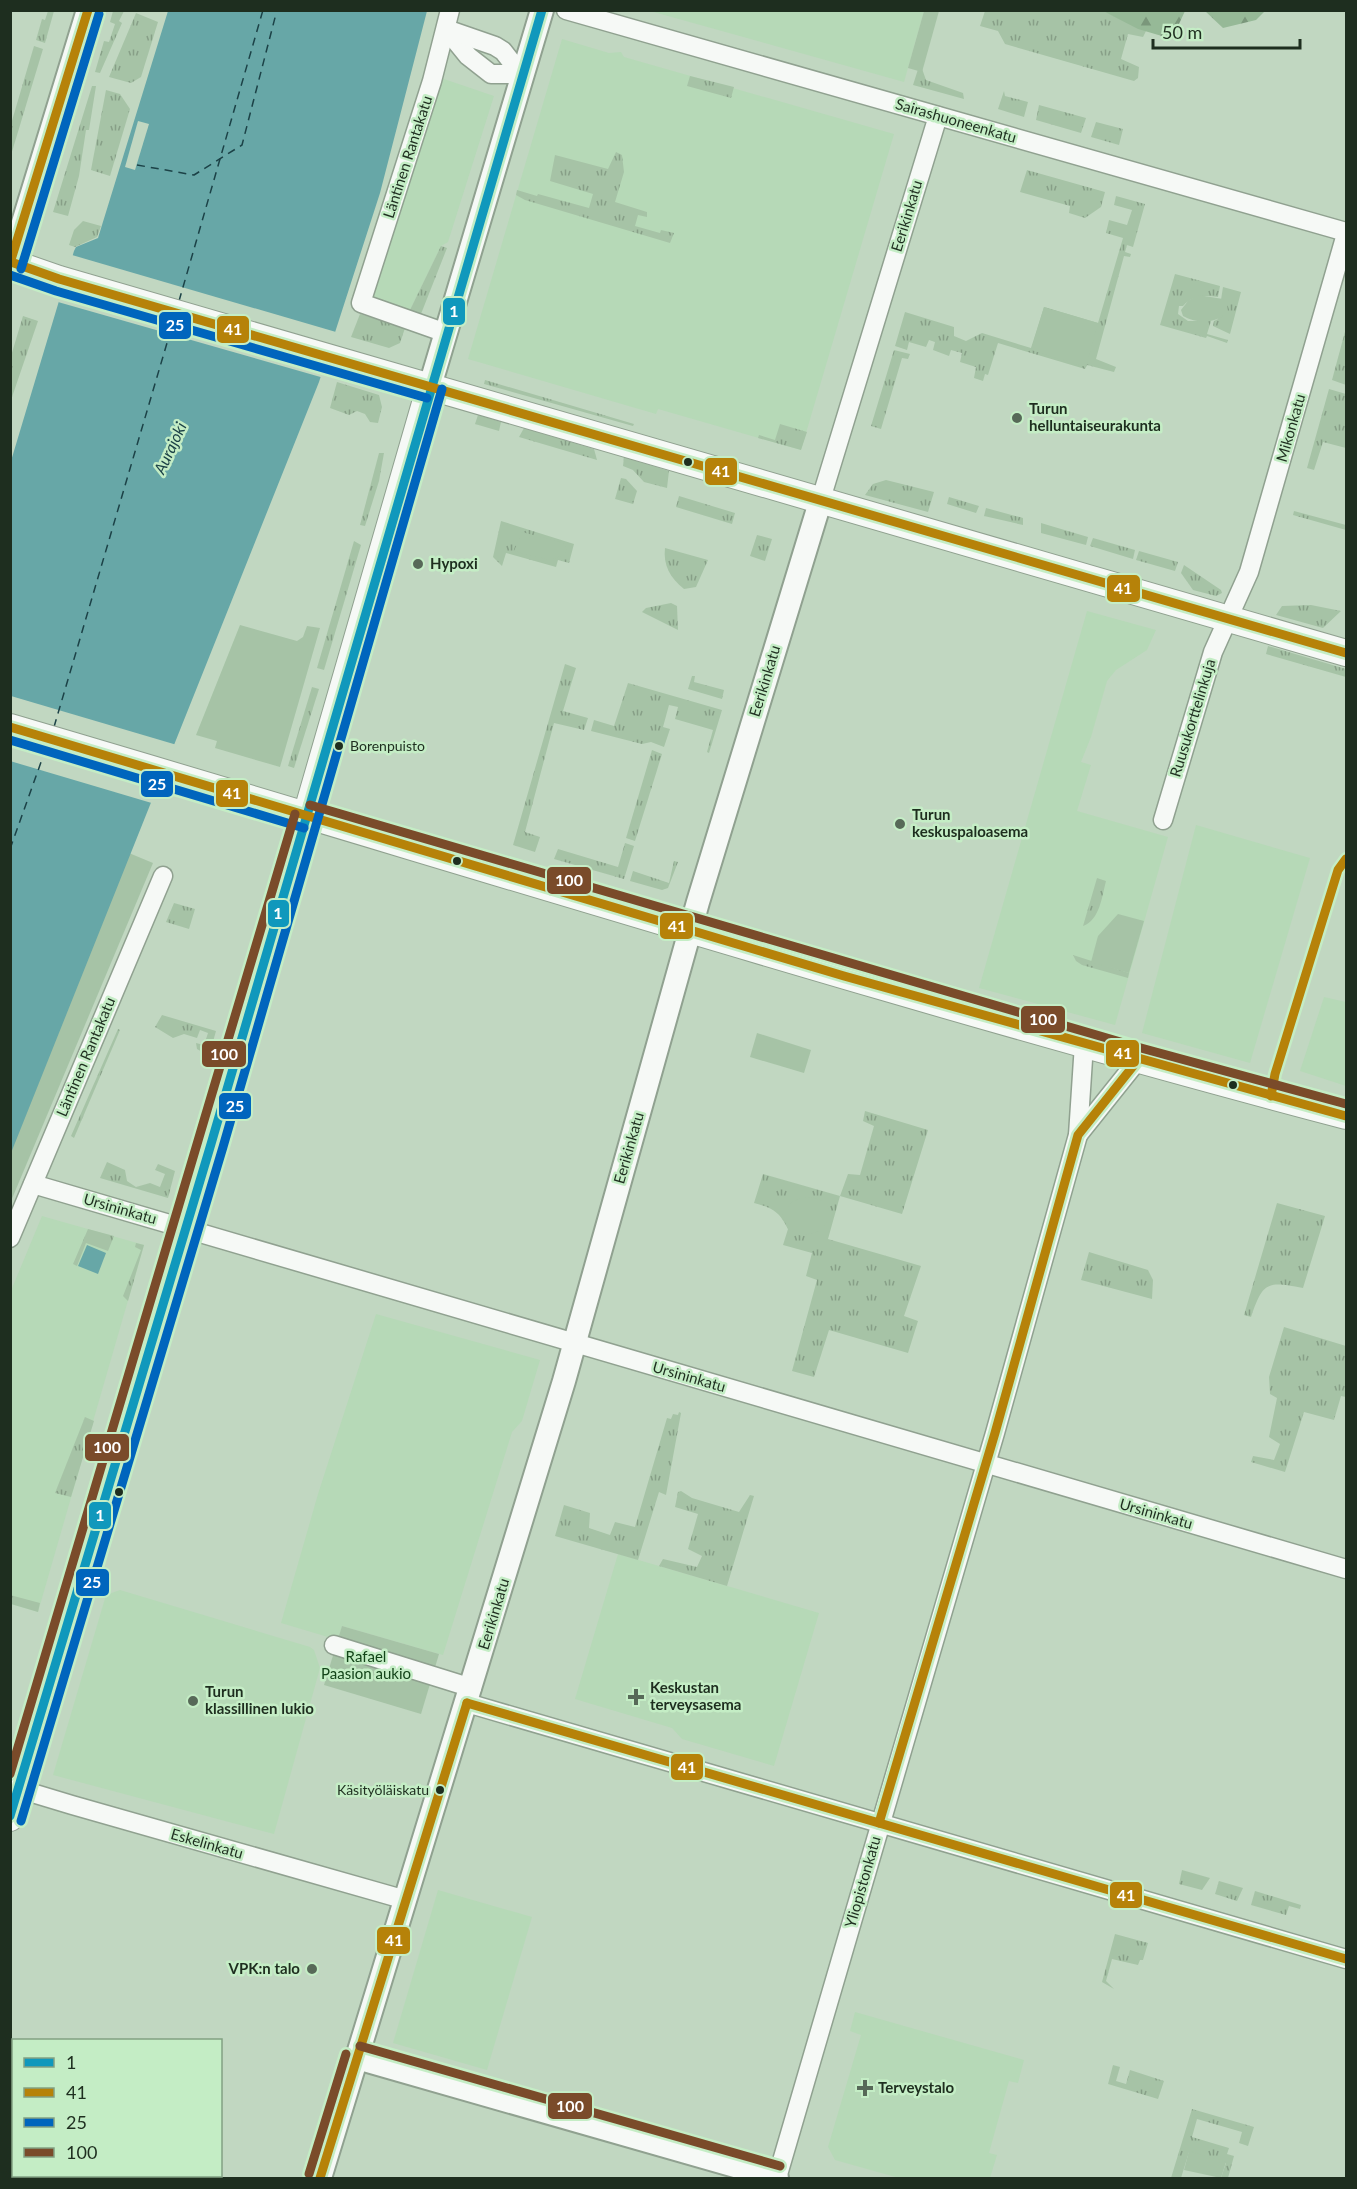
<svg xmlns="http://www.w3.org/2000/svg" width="1357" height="2189" font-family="Lato,sans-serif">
<defs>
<pattern id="grass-tufts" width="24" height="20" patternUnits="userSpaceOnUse" patternTransform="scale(1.5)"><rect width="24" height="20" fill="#a6c3a6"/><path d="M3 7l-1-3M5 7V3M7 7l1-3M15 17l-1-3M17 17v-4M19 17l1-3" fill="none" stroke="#879f87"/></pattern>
<pattern id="forest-firs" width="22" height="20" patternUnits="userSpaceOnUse" patternTransform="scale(1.5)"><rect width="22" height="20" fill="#96b997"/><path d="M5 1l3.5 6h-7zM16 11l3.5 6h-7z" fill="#7a977b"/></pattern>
</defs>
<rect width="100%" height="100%" fill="#c1d7c1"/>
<g fill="#b6d9b7">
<polygon points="650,11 924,11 904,82"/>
<polygon points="562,39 609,53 621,52 624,57 894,134 801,450 658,409 656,414 468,359"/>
<polygon points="441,78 494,96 448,242 441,246 410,310 370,299"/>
<polygon points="1087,611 1156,630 1147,650 1116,670 1107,681 1091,737 1081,762 1091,765 1077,811 1168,837 1115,1025 979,988"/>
<polygon points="1196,825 1310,858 1250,1063 1142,1033"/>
<polygon points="1324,997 1346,1002 1346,1086 1300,1071"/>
<polygon points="42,1216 144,1245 38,1612 11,1604 10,1293"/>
<polygon points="376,1314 540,1360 522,1421 512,1432 443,1655 342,1626 338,1640 281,1623 318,1494"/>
<polygon points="618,1554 819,1613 774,1766 682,1739 672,1728 575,1699"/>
<polygon points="120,1590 310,1647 314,1650 320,1668 274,1834 53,1775 106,1595"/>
<polygon points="438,1890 532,1917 487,2070 393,2043"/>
<polygon points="855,2012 1024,2060 1018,2083 1009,2081 989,2153 997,2155 990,2178 899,2178 835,2160 828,2147 861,2035 850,2031"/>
</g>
<g fill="url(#grass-tufts)">
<polygon points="48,11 54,11 45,43 36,40 42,19 45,20"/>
<polygon points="113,11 124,11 119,21 122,23 100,73 95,72 104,41 109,42 115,24 110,22"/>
<polygon points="985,11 1103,11 1146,31 1143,37 1128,34 1121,59 1139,67 1138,78 1134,81 1005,44 998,31 980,26"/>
<polygon points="136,13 158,22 141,77 131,83 109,77"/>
<polygon points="34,46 43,49 11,155 11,124"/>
<polygon points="920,63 926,80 963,93 964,99 913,85"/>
<polygon points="690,76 734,87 731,98 687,86"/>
<polygon points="92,86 96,86 89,130 86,130 79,176 68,216 53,212"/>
<polygon points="106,90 120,94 130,109 110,176 91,170"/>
<polygon points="1004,91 1005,96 1028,102 1024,117 998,109"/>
<polygon points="1039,105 1086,118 1081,133 1036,120"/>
<polygon points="1096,122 1123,129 1119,145 1091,137"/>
<polygon points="616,152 622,155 624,172 615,202 647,212 647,217 638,215 635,226 660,233 661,230 674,233 670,243 525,200 516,195 517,190 537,196 538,194 589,208 593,194 550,181 555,155 608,169"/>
<polygon points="1027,170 1105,192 1101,207 1085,218 1069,213 1070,206 1020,192"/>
<polygon points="1116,196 1145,204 1133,247 1127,245 1125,252 1131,254 1130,257 1124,256 1096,359 1116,367 1114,372 1087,365 1085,369 998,343 988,375 985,374 983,381 974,378 976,367 960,362 962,353 951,350 949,356 933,350 935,342 929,340 926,347 909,342 907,350 895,346 905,312 954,327 954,336 966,341 982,333 1031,348 1044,307 1098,323 1123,238 1106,233 1109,220 1127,225 1132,210 1114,205"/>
<polygon points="83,221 101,226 97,237 75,247 69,245 74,230"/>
<polygon points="441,246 447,248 421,314 410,310"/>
<path d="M 1175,274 L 1220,286 L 1218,297 C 1204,295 1193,295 1183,306 L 1179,306 L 1178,314 L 1188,321 L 1211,321 L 1207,334 L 1228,340 L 1227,343 L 1207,336 L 1206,338 L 1160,325 Z"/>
<polygon points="1223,287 1241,292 1230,334 1213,326 1214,321 1218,319"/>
<polygon points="360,314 405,328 400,343 389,348 351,337"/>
<polygon points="23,316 38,321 11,400 11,356"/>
<polygon points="1346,328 1346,385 1332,380"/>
<polygon points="894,350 910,354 908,359 902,358 881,429 871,426"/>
<polygon points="485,380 634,424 633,426 484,384"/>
<polygon points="337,382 379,395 382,407 378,423 370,422 365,414 357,411 349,415 330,408"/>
<polygon points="1329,389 1346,394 1346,448 1323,442 1314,470 1307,468"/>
<polygon points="478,415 501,422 499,431 475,424"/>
<polygon points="780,424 807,432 801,450 758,438 759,435 775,440"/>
<polygon points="524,428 594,449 597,460 519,437"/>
<polygon points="379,453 384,453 379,481 365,526 360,525"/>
<polygon points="624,457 669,471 667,488 644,482 633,470 623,466"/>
<polygon points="621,478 626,479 637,491 633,504 615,499"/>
<polygon points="886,480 934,492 928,512 865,495 873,484"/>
<polygon points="679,496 735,513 732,524 676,507"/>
<polygon points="949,497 979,506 976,513 947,504"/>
<polygon points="986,508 1023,518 1023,525 984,516"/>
<polygon points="1294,511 1346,525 1346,530 1293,515"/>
<polygon points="501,521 574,544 569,563 558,560 556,567 506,553 502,566 493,557"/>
<polygon points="1041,523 1088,537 1086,545 1041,533"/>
<polygon points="757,535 772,539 765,561 750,556"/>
<polygon points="1093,538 1135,550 1133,559 1090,546"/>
<polygon points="354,541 361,545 324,670 317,668"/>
<path d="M 665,548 L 708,560 L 696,587 L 684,589 C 670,578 663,565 665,548 Z"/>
<polygon points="1139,551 1178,562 1175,571 1136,560"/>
<polygon points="1184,565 1221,590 1222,593 1216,596 1193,590 1181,573"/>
<polygon points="671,603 677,606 678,630 642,612 646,608"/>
<polygon points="1311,605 1341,611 1323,628 1276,615 1282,606"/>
<polygon points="1268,646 1346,669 1346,677 1266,654"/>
<polygon points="565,664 576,668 563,711 588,718 584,730 554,723 525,832 540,837 535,852 513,845"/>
<polygon points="692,676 695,676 694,682 724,690 722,699 688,689"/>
<polygon points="628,683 722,710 709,753 707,752 713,730 675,719 678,707 669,705 663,727 670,729 664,747 651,742 642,744 591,731 594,720 614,726"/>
<polygon points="312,687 319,689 294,768 288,766"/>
<polygon points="652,750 662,754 635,841 626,838"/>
<polygon points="625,843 634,846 624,879 554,859 558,849 618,867"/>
<polygon points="674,861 678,862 668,888 662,890 630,881 633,871 669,883"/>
<path d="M 1097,878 L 1106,881 C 1102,896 1100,920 1083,926 Z"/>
<polygon points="174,903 195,909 189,929 166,922"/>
<polygon points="1073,955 1129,973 1128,978 1082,965 1076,961"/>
<polygon points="162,1015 216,1031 209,1056 197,1049 196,1043 204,1045 208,1033 200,1030 197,1038 184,1034 173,1038 155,1027"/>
<polygon points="118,1029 120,1030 74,1138 71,1136"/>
<path d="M 865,1111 L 928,1130 L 902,1214 L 840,1196 L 828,1239 L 921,1266 L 904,1316 L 918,1321 L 908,1353 L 829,1330 L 814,1377 L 792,1371 L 817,1280 L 806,1276 L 812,1253 L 783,1245 L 788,1229 C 779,1211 772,1208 754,1203 L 763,1174 L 840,1196 L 848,1174 L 860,1175 L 874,1126 L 863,1121 Z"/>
<polygon points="107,1162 125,1170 127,1181 136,1187 150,1183 160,1187 165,1174 155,1170 158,1164 175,1171 168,1198 100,1178"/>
<path d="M 1277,1203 L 1325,1216 L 1303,1288 C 1266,1281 1263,1282 1251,1317 L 1244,1315 Z"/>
<polygon points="88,1229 114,1236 108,1251 86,1243 77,1266 73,1264"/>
<polygon points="136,1243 144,1245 128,1301 123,1296 141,1250 135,1247"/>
<polygon points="1089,1252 1148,1270 1153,1280 1152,1299 1081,1280"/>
<polygon points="1284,1327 1346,1346 1346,1397 1341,1396 1334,1420 1304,1412 1285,1472 1251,1462 1253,1456 1274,1460 1280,1444 1269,1437 1277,1398 1270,1394 1269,1377"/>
<polygon points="679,1412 681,1413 666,1495 659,1492 638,1560 555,1536 564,1505 590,1513 589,1528 610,1535 615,1522 635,1527 667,1418 671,1419 673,1414 678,1415"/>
<polygon points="85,1417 94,1421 71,1497 55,1493"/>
<polygon points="681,1491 692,1498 739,1512 750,1495 754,1496 727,1586 659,1566 663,1559 697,1567 702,1556 688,1549 698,1514 675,1507 678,1492"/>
<polygon points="10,1595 40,1603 38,1612 11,1604"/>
<polygon points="1182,1870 1210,1878 1202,1890 1179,1884"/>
<polygon points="1219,1881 1243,1888 1237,1901 1215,1894"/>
<polygon points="1255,1891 1301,1905 1300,1909 1289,1906 1286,1915 1251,1905"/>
<polygon points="1115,1934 1148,1943 1143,1960 1140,1960 1138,1965 1112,1959 1106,1981 1114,1989 1102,1982"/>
<polygon points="1113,2065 1120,2067 1116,2081 1126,2084 1130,2070 1164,2081 1158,2099 1108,2084"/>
<polygon points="1192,2109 1254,2127 1248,2146 1239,2143 1242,2132 1197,2119 1192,2137 1229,2148 1227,2154 1234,2156 1228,2178 1221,2178 1226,2163 1189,2152 1181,2178 1171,2178"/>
</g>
<g fill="url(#forest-firs)">
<polygon points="1103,11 1185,11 1172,39 1138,29"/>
<polygon points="1205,11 1265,11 1256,20 1223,28"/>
</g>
<g fill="#a6c3a6">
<polygon points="924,11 939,11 922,72 908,68"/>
<path d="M 1198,295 L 1223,299 L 1227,304 L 1228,312 C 1215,324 1198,324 1183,316 L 1181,310 L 1188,301 Z"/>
<polygon points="1044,307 1098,323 1086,367 1031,350"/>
<polygon points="522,532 563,543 567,549 565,555 549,560 514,551"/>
<polygon points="240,625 297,641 303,637 307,626 320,628 280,767 215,748 217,741 196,735"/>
<polygon points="11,804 153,863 11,1201"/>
<polygon points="1118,914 1144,921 1129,973 1091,962 1098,936"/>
<polygon points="757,1033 811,1050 804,1073 750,1057"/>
<path d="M 802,1197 C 827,1196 839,1211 820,1231 L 801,1236 L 788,1229 L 782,1216 L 791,1203 Z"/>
<polygon points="342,1626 439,1654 421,1714 324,1685"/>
<polygon points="1189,2151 1226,2162 1221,2178 1184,2170"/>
</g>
<g fill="#67a7a7">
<polygon points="168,11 427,11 380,193 319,382 11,1153 11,461 74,251 76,247 98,238"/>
<polygon points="87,1245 106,1253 98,1274 78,1266"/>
</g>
<g fill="#c1d7c1">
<polygon points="138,121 149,124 135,170 125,167"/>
<polygon points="72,255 336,332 324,378 58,302 70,256"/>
<polygon points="11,696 177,745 155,804 10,761"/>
</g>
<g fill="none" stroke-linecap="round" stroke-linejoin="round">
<g stroke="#1c4247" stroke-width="1.5" stroke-dasharray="8 6" stroke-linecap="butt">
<polyline points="137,165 194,175 242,145 277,10"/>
<polyline points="179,301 263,10"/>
<polyline points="54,727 172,326"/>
<polyline points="10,849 45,751"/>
</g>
<defs>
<g id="minor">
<polyline points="566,10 1346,232"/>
<polyline points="446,29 468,56 491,74 521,74"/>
<polyline points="446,29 495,46 503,51 521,74"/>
<polyline points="446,333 361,303 432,81 450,10"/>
<polyline points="821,499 938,116"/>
<polyline points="1163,820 1213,652 1249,572 1346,234"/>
<polyline points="1078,1135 1138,1060"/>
<polyline points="33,1184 1346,1569"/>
<polyline points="10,1238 163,876"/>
<polyline points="334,1645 472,1688"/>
<polyline points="467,1703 1346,1959"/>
<polyline points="11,1783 19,1789 72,1805 406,1900"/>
<polyline points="777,2178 995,1433 1078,1135 1084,1044"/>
</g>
<g id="tertiary">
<polyline points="10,265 88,10"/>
<polyline points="430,386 542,10"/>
<polyline points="357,2058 777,2178"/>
<polyline points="320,2178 564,1381 698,902 821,499"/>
</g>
<g id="secondary">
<polyline points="10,262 59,279 1346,653"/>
<path d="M 10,727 C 456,858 898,998 1346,1116"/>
<polyline points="10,1818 211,1144 430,386"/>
</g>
</defs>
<use href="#minor" stroke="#90a190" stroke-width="21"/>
<use href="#tertiary" stroke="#90a190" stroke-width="26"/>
<use href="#secondary" stroke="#90a190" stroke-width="28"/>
<use href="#minor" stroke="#f6f9f6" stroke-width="18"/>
<use href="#tertiary" stroke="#f6f9f6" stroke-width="22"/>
<use href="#secondary" stroke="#f6f9f6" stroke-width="26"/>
<defs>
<polyline id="bus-1" points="10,1816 211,1144 542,10"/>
<g id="bus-2">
<polyline points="11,262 59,279 1346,653"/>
<polyline points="10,263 88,10"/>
<polyline points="10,727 844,976 1346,1116"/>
<polyline points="1271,1096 1275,1074 1338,870 1346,859"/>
<polyline points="467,1703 1346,1959"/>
<polyline points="879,1823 995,1433 1078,1135 1138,1060"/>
<polyline points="320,2178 467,1703"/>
</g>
<g id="bus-3">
<polyline points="21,269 99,14"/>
<polyline points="10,275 56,291 427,398"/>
<polyline points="10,740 304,828"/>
<polyline points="21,1821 223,1147 442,389"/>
</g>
<g id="bus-4">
<polyline points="310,805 1141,1048 1346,1104"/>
<polyline points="10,1774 295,814"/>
<polyline points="360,2046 780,2166"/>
<polyline points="309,2174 346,2054"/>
</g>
</defs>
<use href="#bus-1" stroke="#c4edc5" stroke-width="14"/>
<use href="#bus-2" stroke="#c4edc5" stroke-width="14"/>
<use href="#bus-3" stroke="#c4edc5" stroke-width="14"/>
<use href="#bus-4" stroke="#c4edc5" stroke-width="14"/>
<use href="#bus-1" stroke="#1098bc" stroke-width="9"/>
<use href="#bus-2" stroke="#b68209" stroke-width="9"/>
<use href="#bus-3" stroke="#0065bd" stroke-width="9"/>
<use href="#bus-4" stroke="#7a4b2a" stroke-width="9"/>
</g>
<g fill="#576958" stroke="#c4edc5" stroke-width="2">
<circle cx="1017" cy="418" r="6"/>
<circle cx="418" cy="564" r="6"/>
<circle cx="900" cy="824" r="6"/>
<path d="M633 1688h6v6h6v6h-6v6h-6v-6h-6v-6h6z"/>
<circle cx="193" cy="1701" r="6"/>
<circle cx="312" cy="1969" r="6"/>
<path d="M862 2079h6v6h6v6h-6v6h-6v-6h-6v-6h6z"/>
</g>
<g fill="#1e2e1f" stroke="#c4edc5" stroke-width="2">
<circle cx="688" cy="462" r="5"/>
<circle cx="339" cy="746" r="5"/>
<circle cx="457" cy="861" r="5"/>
<circle cx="1233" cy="1085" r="5"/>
<circle cx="119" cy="1492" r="5"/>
<circle cx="440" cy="1790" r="5"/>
</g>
<g text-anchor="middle" stroke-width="5" stroke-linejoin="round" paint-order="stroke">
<g font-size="14" fill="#1e2e1f" stroke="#c4edc5" text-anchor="start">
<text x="350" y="751">Borenpuisto</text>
<text x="429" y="1795" text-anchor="end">Käsityöläiskatu</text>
</g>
<g font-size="15" fill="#1e2e1f" stroke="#c4edc5">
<text transform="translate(956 121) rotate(16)" y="5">Sairashuoneenkatu</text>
<text transform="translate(408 157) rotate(-72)" y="5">Läntinen Rantakatu</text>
<text transform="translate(907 216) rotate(-73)" y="5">Eerikinkatu</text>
<text transform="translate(1291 428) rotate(-74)" y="5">Mikonkatu</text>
<text transform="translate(765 681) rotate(-73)" y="5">Eerikinkatu</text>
<text transform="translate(1193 718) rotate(-73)" y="5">Ruusukorttelinkuja</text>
<text transform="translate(86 1057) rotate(-67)" y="5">Läntinen Rantakatu</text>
<text transform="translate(629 1148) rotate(-74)" y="5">Eerikinkatu</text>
<text transform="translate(120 1209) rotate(16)" y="5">Ursininkatu</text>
<text transform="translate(689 1377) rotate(16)" y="5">Ursininkatu</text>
<text transform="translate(1156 1514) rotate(16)" y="5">Ursininkatu</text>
<text transform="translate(494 1614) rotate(-73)" y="5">Eerikinkatu</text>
<text transform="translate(207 1844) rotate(16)" y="5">Eskelinkatu</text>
<text transform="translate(863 1882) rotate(-74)" y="5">Yliopistonkatu</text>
</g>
<g font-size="15" font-weight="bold" fill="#1e2e1f" stroke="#c4edc5" text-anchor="start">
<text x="1029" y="414">Turun<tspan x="1029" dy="17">helluntaiseurakunta</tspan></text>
<text x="430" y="569">Hypoxi</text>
<text x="912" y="820">Turun<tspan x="912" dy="17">keskuspaloasema</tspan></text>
<text x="650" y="1693">Keskustan<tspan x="650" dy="17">terveysasema</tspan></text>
<text x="205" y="1697">Turun<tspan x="205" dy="17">klassillinen lukio</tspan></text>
<text x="300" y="1974" text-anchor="end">VPK:n talo</text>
<text x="878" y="2093">Terveystalo</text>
</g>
<g font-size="15" fill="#134419" stroke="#c4edc5">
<text x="366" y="1662">Rafael<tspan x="366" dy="17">Paasion aukio</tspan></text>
</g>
<g font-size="16" font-style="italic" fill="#1c4247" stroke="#c4edc5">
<text transform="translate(170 448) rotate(-65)" y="6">Aurajoki</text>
</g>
</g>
<g stroke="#c4edc5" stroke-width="2">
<rect x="442" y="297" width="24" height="29" rx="6" fill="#1098bc"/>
<rect x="158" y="311" width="34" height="29" rx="6" fill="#0065bd"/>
<rect x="216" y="315" width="34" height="29" rx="6" fill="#b68209"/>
<rect x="704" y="457" width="34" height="29" rx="6" fill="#b68209"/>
<rect x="1106" y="574" width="35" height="29" rx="6" fill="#b68209"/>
<rect x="140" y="770" width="34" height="28" rx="6" fill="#0065bd"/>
<rect x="215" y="779" width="34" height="29" rx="6" fill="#b68209"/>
<rect x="546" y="866" width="46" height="29" rx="6" fill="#7a4b2a"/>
<rect x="267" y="899" width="23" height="29" rx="6" fill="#1098bc"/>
<rect x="659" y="912" width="35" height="28" rx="6" fill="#b68209"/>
<rect x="1020" y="1005" width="46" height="29" rx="6" fill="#7a4b2a"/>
<rect x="1105" y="1039" width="35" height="29" rx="6" fill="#b68209"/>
<rect x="201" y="1040" width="46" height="28" rx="6" fill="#7a4b2a"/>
<rect x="218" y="1092" width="34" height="28" rx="6" fill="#0065bd"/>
<rect x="84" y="1433" width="46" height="29" rx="6" fill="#7a4b2a"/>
<rect x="88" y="1501" width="24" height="29" rx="6" fill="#1098bc"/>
<rect x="75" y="1568" width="35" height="29" rx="6" fill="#0065bd"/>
<rect x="670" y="1753" width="34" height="28" rx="6" fill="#b68209"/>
<rect x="1109" y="1881" width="34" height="28" rx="6" fill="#b68209"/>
<rect x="376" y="1926" width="35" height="29" rx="6" fill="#b68209"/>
<rect x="547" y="2092" width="46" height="28" rx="6" fill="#7a4b2a"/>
</g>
<g font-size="16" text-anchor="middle" font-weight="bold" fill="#fff">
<text x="454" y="317">1</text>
<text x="175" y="331">25</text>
<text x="233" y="335">41</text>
<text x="721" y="477">41</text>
<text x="1123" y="594">41</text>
<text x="157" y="790">25</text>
<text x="232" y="799">41</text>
<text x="569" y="886">100</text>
<text x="278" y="919">1</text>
<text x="677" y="932">41</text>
<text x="1043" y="1025">100</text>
<text x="1123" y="1059">41</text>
<text x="224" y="1060">100</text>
<text x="235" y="1112">25</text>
<text x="107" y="1453">100</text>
<text x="100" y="1521">1</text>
<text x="92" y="1588">25</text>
<text x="687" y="1773">41</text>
<text x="1126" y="1901">41</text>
<text x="394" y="1946">41</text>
<text x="570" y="2112">100</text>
</g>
<rect width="1357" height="2189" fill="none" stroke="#1e2e1f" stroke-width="24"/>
<rect x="12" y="2039" width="210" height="138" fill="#c4edc5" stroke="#82a183" stroke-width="1.5"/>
<rect x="24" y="2058" width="30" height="9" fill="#1098bc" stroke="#82a183" stroke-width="1.5"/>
<text x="66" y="2069" font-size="18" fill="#1e2e1f">1</text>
<rect x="24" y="2088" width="30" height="9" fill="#b68209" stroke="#82a183" stroke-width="1.5"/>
<text x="66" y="2099" font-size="18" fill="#1e2e1f">41</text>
<rect x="24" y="2118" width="30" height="9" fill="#0065bd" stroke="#82a183" stroke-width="1.5"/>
<text x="66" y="2129" font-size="18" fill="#1e2e1f">25</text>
<rect x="24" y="2148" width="30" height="9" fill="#7a4b2a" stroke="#82a183" stroke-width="1.5"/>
<text x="66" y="2159" font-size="18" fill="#1e2e1f">100</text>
<path d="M1153 39v9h147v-9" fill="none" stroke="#1e2e1f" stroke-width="3"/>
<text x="1162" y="39" font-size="18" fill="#1e2e1f" stroke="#c4edc5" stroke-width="4.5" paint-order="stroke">50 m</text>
</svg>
